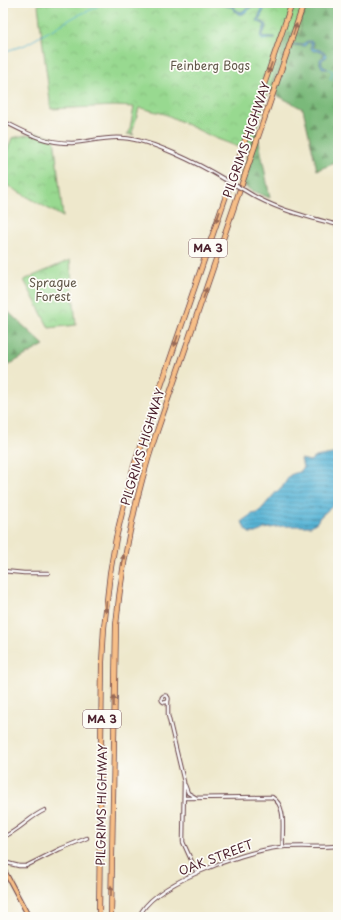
<svg xmlns="http://www.w3.org/2000/svg" width="341" height="920" font-family="'Playpen Sans',sans-serif">
<defs>
<pattern id="forest-firs" width="22" height="20" patternUnits="userSpaceOnUse"><rect width="22" height="20" fill="#7ab97a"/><path d="M5 1l3.5 6h-7zM16 11l3.5 6h-7z" fill="#669664"/></pattern>
<pattern id="park-crowns" width="20" height="18" patternUnits="userSpaceOnUse"><rect width="20" height="18" fill="#98d990"/><path d="M2 6a3 3 0 1 1 6 0M12 15a3 3 0 1 1 6 0" fill="none" stroke="#84ba7c"/></pattern>
<pattern id="water-rules" width="6" height="5" patternUnits="userSpaceOnUse"><rect width="6" height="5" fill="#57b4d5"/><path d="M0 2.5h6" fill="none" stroke="#4a92ad"/></pattern>
</defs>
<rect width="100%" height="100%" fill="#fdfcf7"/>
<filter id="ink" filterUnits="userSpaceOnUse"><feTurbulence type="fractalNoise" baseFrequency=".025" numOctaves="2"/><feDisplacementMap in="SourceGraphic" scale="8" xChannelSelector="R" yChannelSelector="G"/><feConvolveMatrix kernelMatrix="1 2 1 2 8 2 1 2 1" color-interpolation-filters="sRGB"/></filter>
<filter id="wash" filterUnits="userSpaceOnUse"><feTurbulence type="fractalNoise" baseFrequency=".012" numOctaves="4" result="noise"/><feDisplacementMap in="SourceGraphic" scale="16" xChannelSelector="R" yChannelSelector="G"/><feGaussianBlur stdDeviation="0.9" result="paint"/><feColorMatrix in="noise" values="0 0 0 0 0 0 0 0 0 0 0 0 0 0 0 0 0 1.4 0 .05"/><feComposite in="paint" operator="in"/></filter>
<g filter="url(#wash)">
<rect width="100%" height="100%" fill="#eee8cc"/>
<g fill="url(#forest-firs)" stroke="#626c52">
<polygon points="302,3 338,3 338,162 317,170 303,109 269,91 288,33 296,34"/>
<polygon points="257,131 270,198 252,191 238,182"/>
<polygon points="3,307 44,345 3,368"/>
</g>
<g fill="url(#park-crowns)" stroke="#717c5e">
<polygon points="41,3 302,3 300,34 288,33 249,151 215,138 165,114 141,108 139,108 132,133 134,135 127,134 129,133 134,107 115,106 51,109 38,5"/>
<polygon points="36,133 54,137 63,217 3,183 3,161 12,138"/>
<polygon points="70,260 76,325 49,328 24,280"/>
</g>
<g fill="url(#water-rules)" stroke="#506a80">
<path d="M 221,3 L 233,5 L 236,10 L 241,12 L 256,3 L 263,5 L 264,10 L 259,20 L 266,24 L 267,26 L 262,36 L 264,37 L 275,37 L 275,39 L 263,39 L 260,37 L 265,25 L 257,21 L 261,10 L 261,7 L 253,6 C 243,14 241,20 232,7 L 225,6 Z"/>
<path d="M 307,41 L 311,41 L 313,42 L 313,48 C 320,50 325,49 327,57 L 322,60 C 321,67 324,66 328,69 L 323,69 L 320,64 L 320,59 L 324,57 L 324,53 L 320,51 L 313,51 L 311,49 L 311,43 L 310,42 L 307,43 L 305,46 L 292,45 L 293,44 L 301,45 Z"/>
<polygon points="338,453 338,501 320,517 317,522 311,526 282,526 264,529 256,533 249,533 244,527 242,521 252,514 258,513 277,491 281,489 290,475 301,471 303,467 301,459 310,461 315,457"/>
</g>
<g fill="none" stroke-linecap="round" stroke-linejoin="round">
<g stroke="#57b4d5" stroke-width="1">
<polyline points="261,39 263,40 267,39"/>
<polyline points="3,52 25,45 76,16 95,8 101,3"/>
<polyline points="329,69 333,72 330,79 335,81 338,80"/>
</g>
</g>
</g>
<g filter="url(#ink)">
<g fill="none" stroke-linecap="round" stroke-linejoin="round">
<defs>
<g id="tertiary">
<path d="M 3,121 C 27,133 43,143 72,143 C 89,142 106,136 123,138 C 152,140 199,164 224,179"/>
<path d="M 244,190 C 273,209 305,216 338,225"/>
<polyline points="3,571 24,573 48,573"/>
<circle cx="165" cy="699" r="3.5"/>
<polyline points="168,701 168,715 184,782 183,842 197,873"/>
<polyline points="185,785 188,793 195,797"/>
<path d="M 184,798 L 272,797 C 288,807 281,831 283,847"/>
<path d="M 3,837 C 20,830 29,817 45,810"/>
<polyline points="3,862 19,866 26,866 60,849 87,838"/>
<path d="M 139,917 C 151,884 241,853 274,848 C 295,845 317,848 338,846"/>
</g>
<polyline id="primary" points="3,868 29,917"/>
<g id="motorway">
<polyline points="99,917 102,662 104,628 110,573 116,538 130,479 140,447 292,3"/>
<path d="M 111,917 L 116,625 C 122,562 134,501 154,440 L 304,3"/>
</g>
</defs>
<use href="#tertiary" stroke="#633d43" stroke-width="4.5"/>
<use href="#primary" stroke="#633d43" stroke-width="5.5"/>
<use href="#motorway" stroke="#633d43" stroke-width="6"/>
<use href="#tertiary" stroke="#fff" stroke-width="2.5"/>
<use href="#primary" stroke="#f6be87" stroke-width="3.5"/>
<use href="#motorway" stroke="#f6be87" stroke-width="4.5"/>
<defs>
<polyline id="tertiary-bridge" points="224,179 244,190"/>
</defs>
<use href="#tertiary-bridge" stroke="#633d43" stroke-width="4.5" stroke-linecap="butt"/>
<use href="#tertiary-bridge" stroke="#fff" stroke-width="2.5"/>
</g>
<defs><path id="oneway-solid" d="M-6-.8H1V-3.2L6.5 0L1 3.2V.8H-6Z"/></defs>
<g fill="#976754">
<use href="#oneway-solid" transform="translate(295 29) rotate(-71)"/>
<use href="#oneway-solid" transform="translate(270 68) rotate(109)"/>
<use href="#oneway-solid" transform="translate(218 217) rotate(109)"/>
<use href="#oneway-solid" transform="translate(205 293) rotate(-71)"/>
<use href="#oneway-solid" transform="translate(176 341) rotate(109)"/>
<use href="#oneway-solid" transform="translate(123 560) rotate(-81)"/>
<use href="#oneway-solid" transform="translate(106 607) rotate(95)"/>
<use href="#oneway-solid" transform="translate(114 701) rotate(-89)"/>
<use href="#oneway-solid" transform="translate(111 891) rotate(-90)"/>
</g>
</g>
<g text-anchor="middle" stroke-width="3.5" stroke-linejoin="round" paint-order="stroke">
<g fill="#fdfcf7" stroke="#806168" stroke-width="1">
<rect x="189" y="239" width="38" height="18" rx="3"/>
<rect x="83" y="710" width="38" height="18" rx="3"/>
</g>
<g font-size="11" font-weight="bold" fill="#4a1f2b">
<text x="208" y="252">MA 3</text>
<text x="102" y="723">MA 3</text>
</g>
<g font-size="12" fill="#615749" stroke="#fdfcf7">
<text x="210" y="70">Feinberg Bogs</text>
<text x="53" y="287">Sprague<tspan x="53" dy="14">Forest</tspan></text>
</g>
<g font-size="12" fill="#4a1f2b" stroke="#fdfcf7">
<text transform="translate(247 140) rotate(-71)" y="4">PILGRIMS HIGHWAY</text>
<text transform="translate(143 447) rotate(-73)" y="4">PILGRIMS HIGHWAY</text>
<text transform="translate(102 805) rotate(-89)" y="4">PILGRIMS HIGHWAY</text>
<text transform="translate(216 858) rotate(-21)" y="4">OAK STREET</text>
</g>
</g>
<rect width="341" height="920" fill="none" stroke="#fdfcf7" stroke-width="16"/>
</svg>
